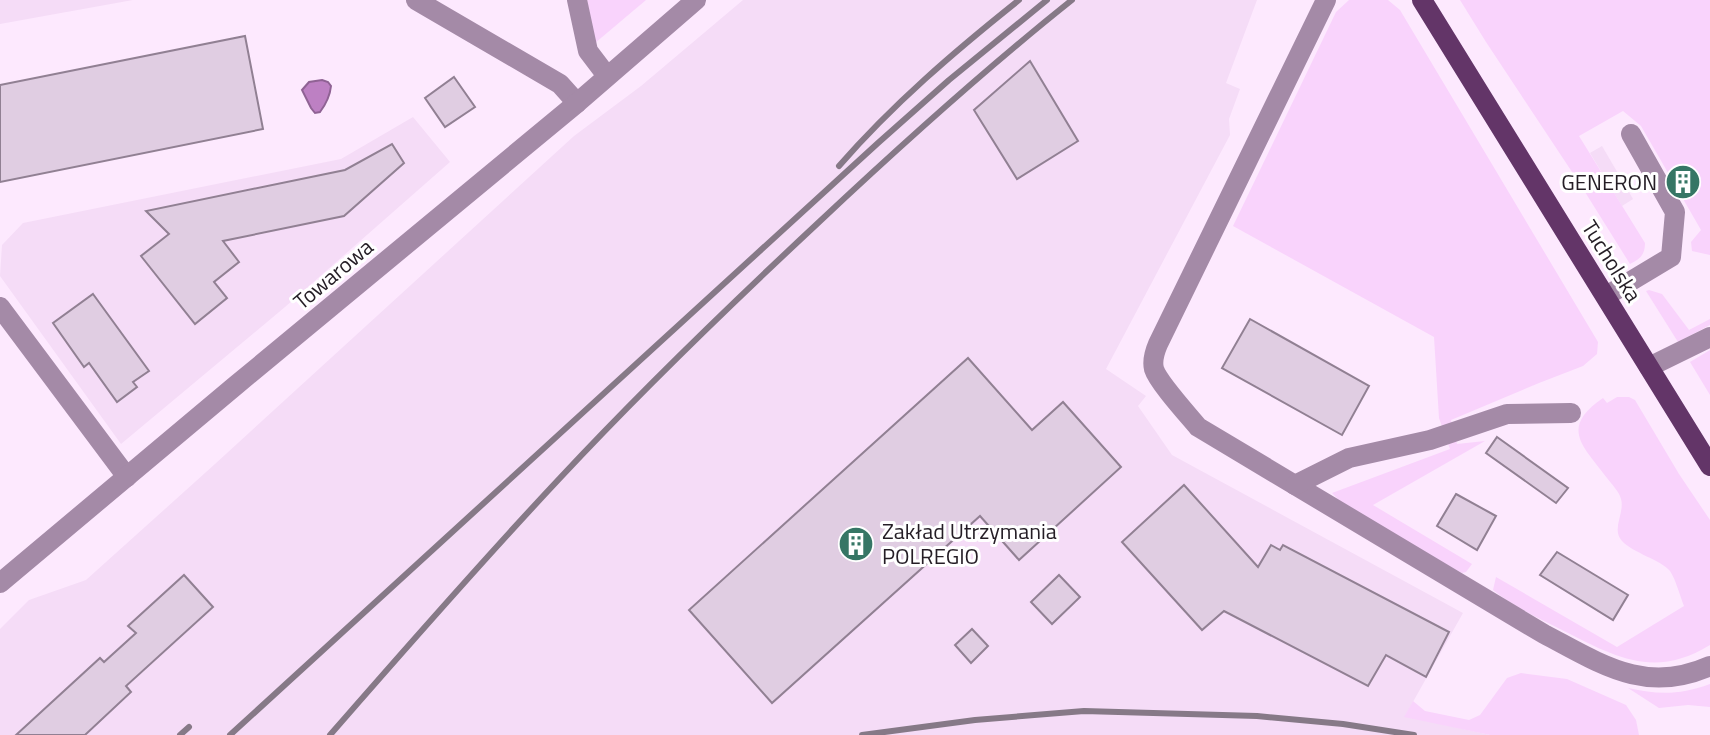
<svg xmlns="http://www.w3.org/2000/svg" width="1710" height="735" font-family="'Titillium Web',sans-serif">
<rect width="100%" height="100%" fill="#fde9fe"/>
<g fill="#f5dcf7">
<polygon points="0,0 133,0 0,24"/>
<polygon points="743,0 1257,0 1226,83 1240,89 1229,119 1230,135 1106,369 1146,396 1138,406 1172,455 1463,613 1405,716 1490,735 0,735 0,629 29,600 86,580 215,464 574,136 641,86"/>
<polygon points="413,117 450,162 285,307 121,444 0,276 2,245 23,223 341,159"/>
<polygon points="1602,146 1633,199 1622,206 1590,153"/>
</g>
<g fill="#f9d3fc">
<polygon points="587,0 646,0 595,43"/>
<path d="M 1349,0 L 1388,0 L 1400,10 L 1598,342 L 1597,354 L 1583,366 L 1539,383 L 1451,420 L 1457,444 L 1485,441 L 1373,505 L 1472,564 L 1466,572 L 1462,573 C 1419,550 1365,529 1332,493 L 1450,449 L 1439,418 L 1434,337 L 1233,226 L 1336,12 Z"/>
<path d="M 1460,0 L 1710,0 L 1710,255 L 1692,251 L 1691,242 L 1701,230 L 1641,126 L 1623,111 L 1579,136 L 1645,243 C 1645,255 1640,259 1630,264 L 1580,184 L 1486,42 Z"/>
<polygon points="1649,290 1662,294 1689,330 1710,319 1710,325 1678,342 1646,291"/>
<polygon points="1710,350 1710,395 1690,362"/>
<path d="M 1617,397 L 1629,397 L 1635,400 L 1679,474 L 1710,520 L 1710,645 C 1655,679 1615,657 1564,631 C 1540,619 1514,607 1493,590 L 1496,577 L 1617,647 L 1684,606 C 1680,596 1676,580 1670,571 C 1661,560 1633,553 1622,541 C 1611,529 1625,513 1621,499 C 1619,491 1612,485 1607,478 C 1583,446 1559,428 1603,398 L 1607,403 Z"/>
<polygon points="1521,673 1567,679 1626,705 1636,720 1639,735 1490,735 1404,717 1413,701 1425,711 1469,720 1480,715 1507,678"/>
<path d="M 1710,684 L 1710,707 L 1688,705 L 1659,708 L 1628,688 C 1659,695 1679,695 1710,684 Z"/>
</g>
<path fill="#bd80c3" stroke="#8f6294" stroke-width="2" d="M 322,80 L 328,82 L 331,86 C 330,96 326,104 320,112 L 315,113 L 311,108 L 302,90 L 309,82 Z"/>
<g fill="#e0cde2" stroke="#918093" stroke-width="2">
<polygon points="245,36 263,129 0,182 0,85"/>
<polygon points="1030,61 1078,141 1017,179 974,110"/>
<polygon points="454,77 475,107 445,127 425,98"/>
<polygon points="392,144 404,163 344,216 223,241 239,262 214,282 227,298 195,324 141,256 169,234 146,211 345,170"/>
<polygon points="93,294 149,371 133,382 137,387 117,402 89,363 84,367 53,323"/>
<polygon points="1250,319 1369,386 1342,435 1222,368"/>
<polygon points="968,358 1032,430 1063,402 1121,467 1019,560 980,516 772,703 689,610"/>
<polygon points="1497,437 1568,488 1556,503 1486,453"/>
<polygon points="1184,485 1258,567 1271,545 1280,550 1283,545 1449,632 1426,677 1386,655 1368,686 1224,611 1202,630 1122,542"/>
<polygon points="1456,494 1496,516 1477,550 1437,526"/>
<polygon points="1557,552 1628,595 1613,620 1540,575"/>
<polygon points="184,575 213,607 126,686 131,692 85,735 16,735 100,658 104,662 136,633 128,626"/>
<polygon points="1059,575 1080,597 1052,624 1031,602"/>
<polygon points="972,629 988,646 971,663 955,645"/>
</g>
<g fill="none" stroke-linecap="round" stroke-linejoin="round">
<g stroke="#a48aa7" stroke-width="20">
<polyline points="416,0 560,84 577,103"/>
<polyline points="577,0 588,51 607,76"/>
<path d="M 1326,0 L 1158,344 C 1155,351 1152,361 1154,369 C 1158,382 1188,415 1198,427 L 1544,634 C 1601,664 1645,695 1710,666"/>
<polyline points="1606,296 1671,257 1675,212 1631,134"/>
<polyline points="0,307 127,477"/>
<polyline points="1649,367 1710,337"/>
<polyline points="1295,485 1349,458 1430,440 1507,414 1571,413"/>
<polyline points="0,583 235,386 577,103 696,0"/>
</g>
<polyline stroke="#633568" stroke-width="20" points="1422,0 1710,466"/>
<g stroke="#867987" stroke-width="6">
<path d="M 839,166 C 893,104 955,51 1019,0"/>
<polyline points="180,735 189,727"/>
<polyline points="230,735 878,143 949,80 1047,0"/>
<path d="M 330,735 C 405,649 481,562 560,478 C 642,390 729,306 818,223 C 900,146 984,70 1072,0"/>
<polyline points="862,735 975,720 1084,711 1257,716 1343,724 1414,735"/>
</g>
</g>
<defs>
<symbol id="building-disc" viewBox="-11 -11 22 22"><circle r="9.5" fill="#367665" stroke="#fff"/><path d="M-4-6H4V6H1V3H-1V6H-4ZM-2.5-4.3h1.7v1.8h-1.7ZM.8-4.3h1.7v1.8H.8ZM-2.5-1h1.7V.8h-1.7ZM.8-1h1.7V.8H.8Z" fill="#fff"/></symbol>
</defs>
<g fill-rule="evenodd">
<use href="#building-disc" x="1663" y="162" width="40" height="40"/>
<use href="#building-disc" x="836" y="524" width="40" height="40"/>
</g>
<g text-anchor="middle" stroke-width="6" stroke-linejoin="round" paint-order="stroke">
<g font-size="22" fill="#241d25" stroke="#fff" text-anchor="end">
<text x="1657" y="190">GENERON</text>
<text x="882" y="539" text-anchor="start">Zakład Utrzymania<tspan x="882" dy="25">POLREGIO</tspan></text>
</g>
<g font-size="22" fill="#241d25" stroke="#fff">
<text transform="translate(1612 261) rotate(58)" y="8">Tucholska</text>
<text transform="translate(333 274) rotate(-40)" y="8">Towarowa</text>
</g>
</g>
</svg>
